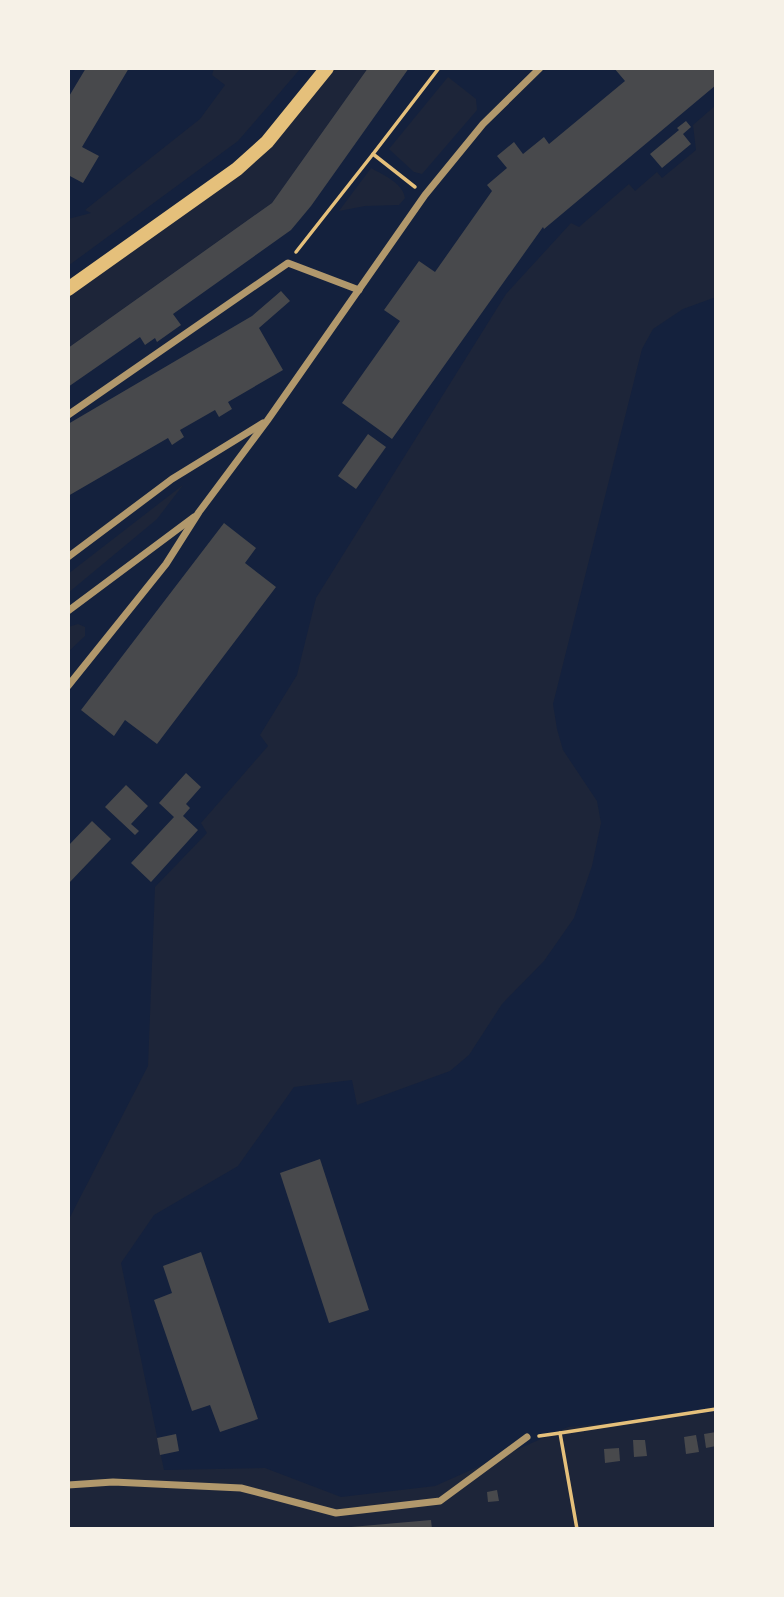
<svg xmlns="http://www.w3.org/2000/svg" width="784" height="1597" font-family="'Space Grotesk',sans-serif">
<rect width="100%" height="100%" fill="#14213d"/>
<g fill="#1d2539">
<polygon points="214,68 301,68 238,141 68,266 68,219 91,213 85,210 200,119 225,85 212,75"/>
<polygon points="322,68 368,68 272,203 68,348 68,286 249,153"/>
<polygon points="448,77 476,99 477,110 422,174 414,172 389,149"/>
<polygon points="716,105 716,297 683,309 653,329 642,349 553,704 557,729 563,750 597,801 601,823 592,866 574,918 544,961 502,1004 469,1055 450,1071 357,1105 352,1080 294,1087 238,1166 154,1215 121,1263 164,1470 265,1468 341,1497 435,1486 568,1427 716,1412 716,1529 68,1529 68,1221 148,1066 155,887 207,833 201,823 268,746 260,735 297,675 316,598 506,294 571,223 579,227 629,184 635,191 657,172 662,178 696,150 693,125"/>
<path d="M 371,168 C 383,175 403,183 405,198 L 399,205 L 365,206 L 339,211 Z"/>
<polygon points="183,485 157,519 68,593 68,574"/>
<polygon points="78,624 85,627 85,636 68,652 68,627"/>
</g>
<g fill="#48494c">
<polygon points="86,68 129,68 82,147 99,156 83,183 68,175 68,98"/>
<polygon points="368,68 409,68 311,206 291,230 173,314 181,325 157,342 155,338 145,345 140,337 68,387 68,348 272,203"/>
<polygon points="614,68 716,68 716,85 544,229 543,227 392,439 342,403 400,321 384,310 419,261 435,272 492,191 487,185 507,168 497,156 514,142 523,154 544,137 549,144 625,81"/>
<polygon points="686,121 691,127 683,134 691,144 662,168 650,154 679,130 677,128"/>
<polygon points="281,291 290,301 259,328 283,370 228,402 232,409 219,417 215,410 180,430 184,437 172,445 168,438 68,496 68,424 252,316"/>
<polygon points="368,434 386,447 356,489 338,476"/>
<polygon points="224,523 256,548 245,563 276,587 157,744 125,720 114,736 81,710"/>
<polygon points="186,773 201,787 186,804 190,808 183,816 198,830 151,882 131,863 174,817 159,803"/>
<polygon points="126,785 148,806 131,824 139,831 135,835 105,807"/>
<polygon points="92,821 111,839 68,884 68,846"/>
<polygon points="320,1159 369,1310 329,1323 280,1173"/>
<polygon points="201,1252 258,1419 220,1432 210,1405 192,1411 154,1300 172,1293 163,1266"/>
<polygon points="716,1432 716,1446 706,1448 704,1434"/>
<polygon points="176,1434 179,1451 160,1455 157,1438"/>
<polygon points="696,1435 699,1452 686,1454 684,1437"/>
<polygon points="633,1440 645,1440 647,1456 634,1457"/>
<polygon points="619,1448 620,1461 605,1463 604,1449"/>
<polygon points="497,1490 499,1501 488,1502 487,1492"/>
<polygon points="431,1520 432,1529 351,1529 351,1527"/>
</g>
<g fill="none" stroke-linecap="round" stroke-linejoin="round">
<g stroke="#e5c07b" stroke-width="3.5">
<polyline points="415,187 373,154 439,68"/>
<polyline points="296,252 373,154"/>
<polyline points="560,1433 716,1409"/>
<polyline points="539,1436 560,1433 577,1529"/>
</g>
<g stroke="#b1986c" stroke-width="7">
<polyline points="68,415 288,263 359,290"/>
<polyline points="68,557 172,479 263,423"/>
<polyline points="68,611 194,517"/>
<polyline points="68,686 166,564 199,512 267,421 425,195 483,124 540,68"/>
<polyline points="68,1485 113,1482 241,1488 336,1513 440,1501 527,1437"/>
</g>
<polyline stroke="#e5c07b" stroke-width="14" points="68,289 237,169 267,142 327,68"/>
</g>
<rect width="784" height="1597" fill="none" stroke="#f6f1e7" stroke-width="140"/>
</svg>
